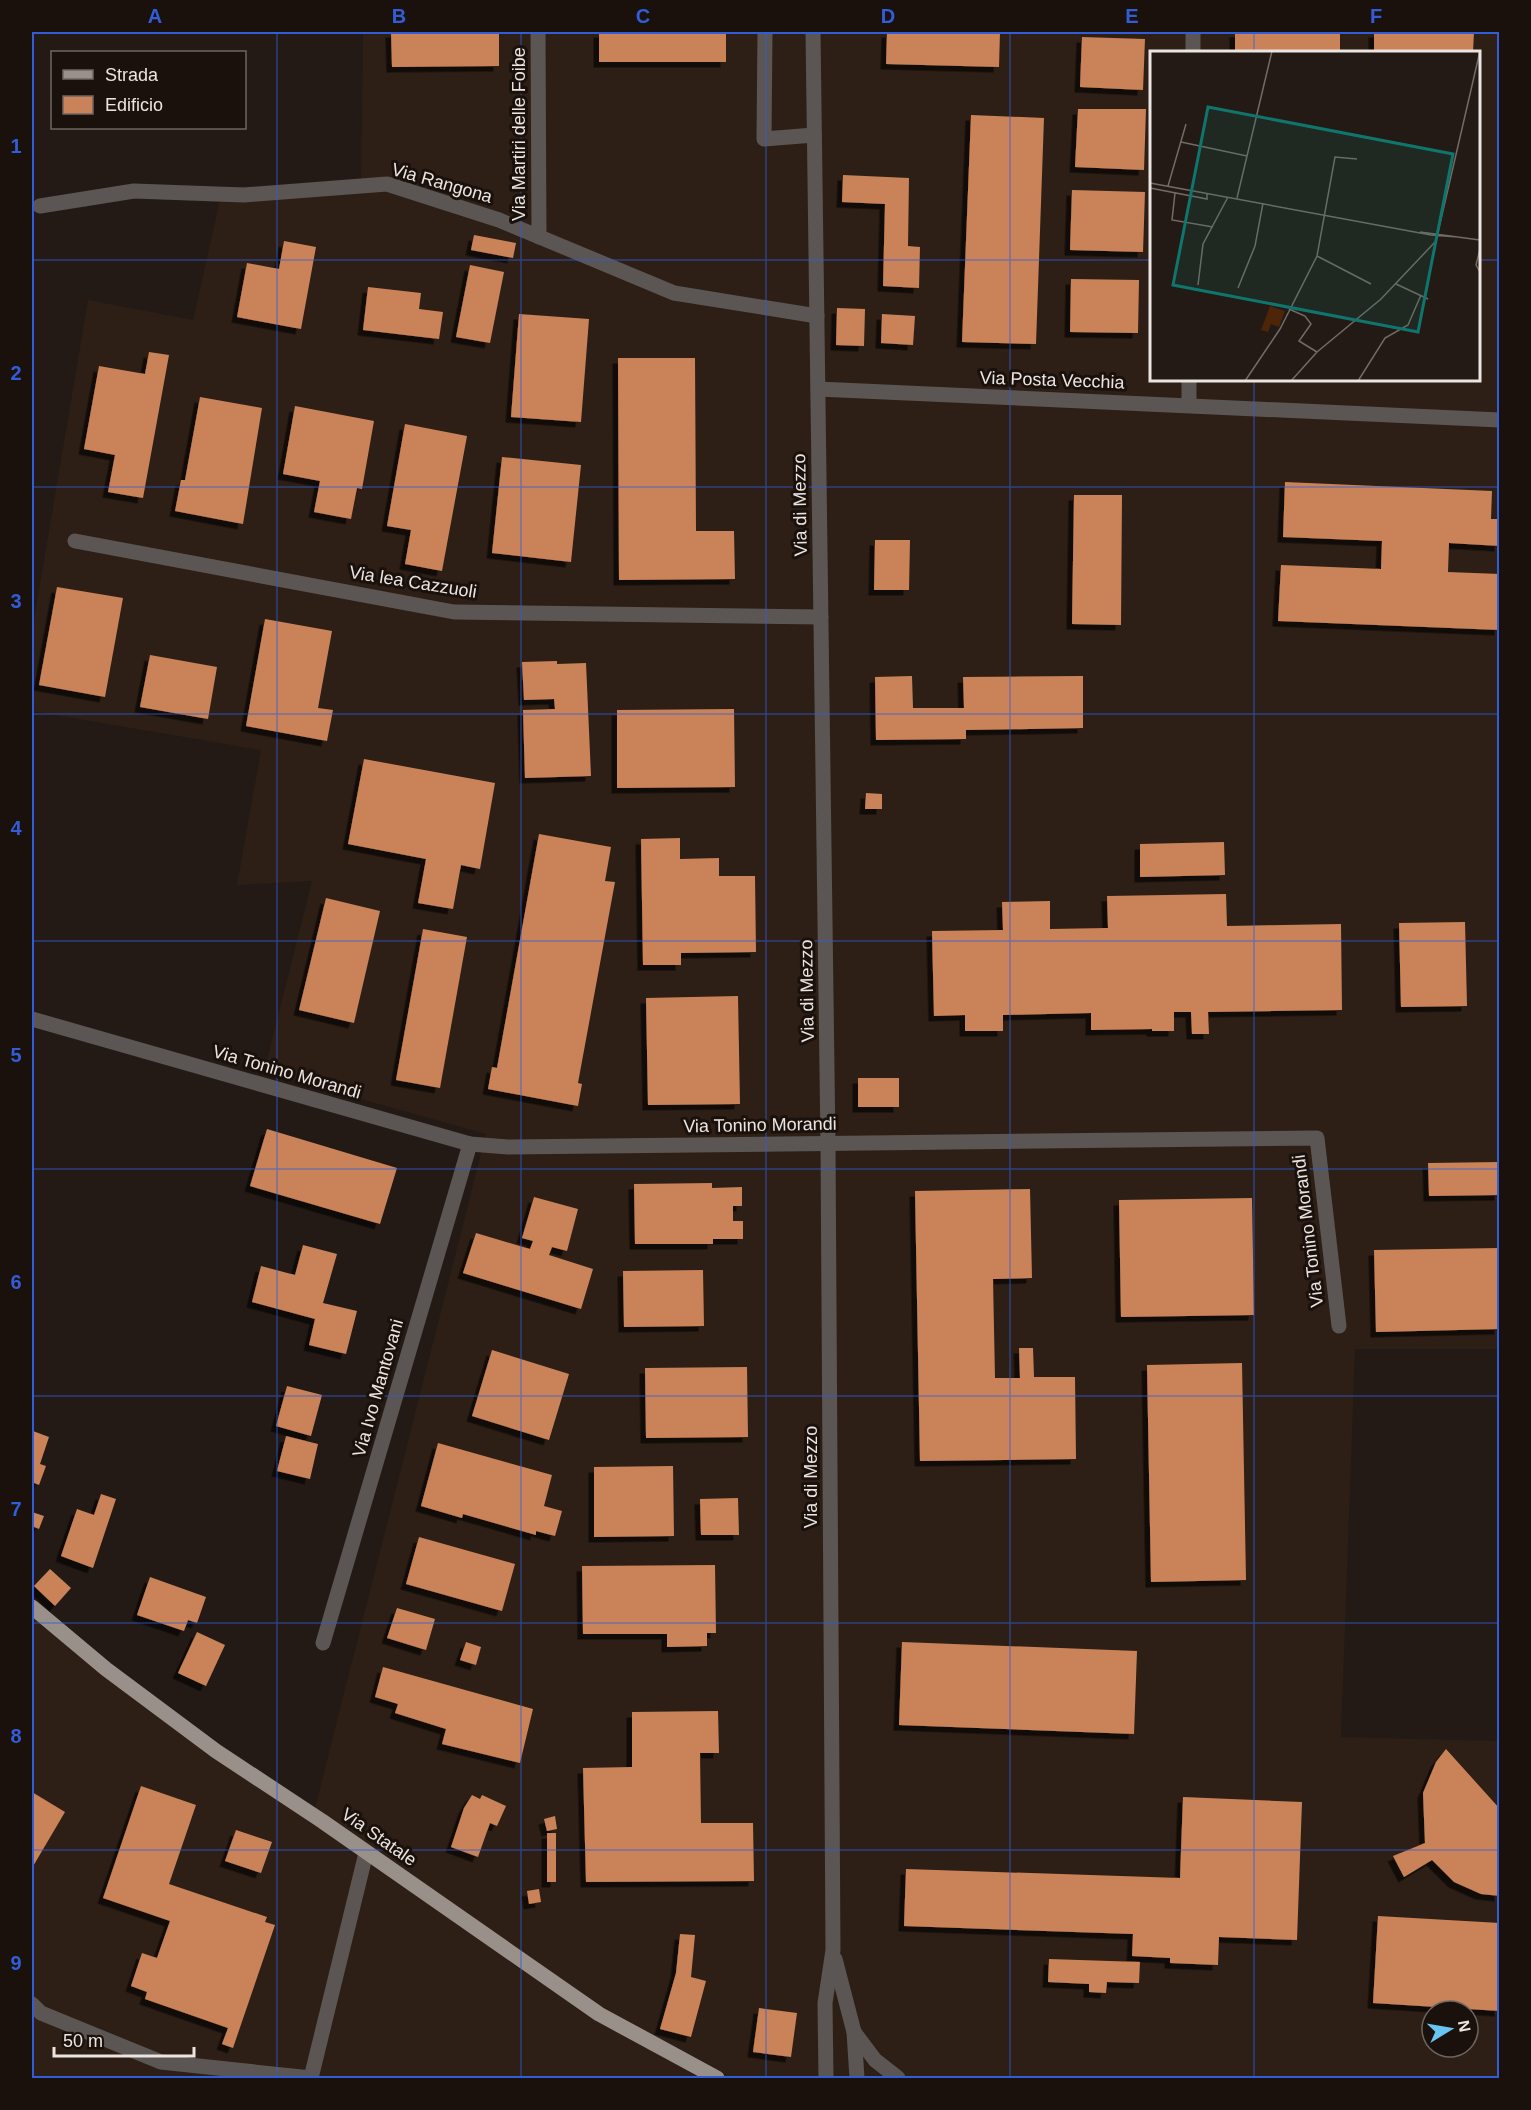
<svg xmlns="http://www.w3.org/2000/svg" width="1531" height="2110" font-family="Arial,sans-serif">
<defs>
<filter id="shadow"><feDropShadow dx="-5.5" dy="5.5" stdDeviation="0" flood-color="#0009"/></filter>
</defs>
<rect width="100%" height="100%" fill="#231a15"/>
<path fill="#2d1f16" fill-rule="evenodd" d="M 363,32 L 1499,32 L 1499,1349 L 1355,1349 L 1341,1737 L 1499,1741 L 1499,2078 L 32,2078 L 32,1608 L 313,1816 L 486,1134 L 264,1072 L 312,881 L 237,885 L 261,750 L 32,711 L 32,632 L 88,300 L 193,320 L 223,187 L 361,185 ZM 1152,52 L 1478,52 L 1478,380 L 1152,380 ZM 1432,2011 L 1468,2011 L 1468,2047 L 1432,2047 Z"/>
<g fill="#ca8358" filter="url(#shadow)">
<polygon points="391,32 499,32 499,66 392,67"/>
<rect x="599" y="32" width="127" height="30"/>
<polygon points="887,32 1000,32 999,67 886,64"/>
<rect x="1235" y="32" width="105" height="20"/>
<polygon points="1374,32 1474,32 1473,52 1374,52"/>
<polygon points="1082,37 1145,39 1143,90 1080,87"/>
<polygon points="1078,109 1146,109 1144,170 1075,167"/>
<polygon points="971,115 1044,118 1036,344 962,342"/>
<polygon points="843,175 909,178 908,246 920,247 919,288 883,286 885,204 842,202"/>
<polygon points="1072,190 1145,192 1143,252 1070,250"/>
<polygon points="474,235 516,243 513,258 471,250"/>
<polygon points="284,241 316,247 301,329 237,317 247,263 279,269"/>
<polygon points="470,265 504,272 490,343 456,337"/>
<polygon points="1071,279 1139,280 1138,333 1070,332"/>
<polygon points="368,287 421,293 419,309 443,312 439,339 363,330"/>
<polygon points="837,308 865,309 864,346 836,345"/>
<polygon points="519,314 589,319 581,422 511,417"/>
<polygon points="882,314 915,316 913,345 881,343"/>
<polygon points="149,352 169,355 143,498 108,492 115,455 84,449 99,366 145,374"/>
<polygon points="618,358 695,358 696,531 734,531 735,579 619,580"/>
<polygon points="200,397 262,408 243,524 175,511 181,480 185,480"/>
<polygon points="295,406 374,421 362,489 357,488 351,519 314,512 320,481 283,474"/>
<polygon points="405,424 467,436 442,571 405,564 411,530 387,526"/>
<polygon points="502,457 581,465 571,562 492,553"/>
<polygon points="1285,482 1492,491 1491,519 1500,519 1500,546 1449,543 1448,572 1500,574 1500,630 1278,621 1281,565 1381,569 1382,541 1283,537"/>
<polygon points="1074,495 1122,495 1121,625 1072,624"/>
<polygon points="875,540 910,540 909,590 874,590"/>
<polygon points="57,587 123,598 105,697 39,685"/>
<polygon points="265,619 332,631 318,708 333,710 327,741 246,726"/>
<polygon points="150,655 217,667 208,719 140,707"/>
<polygon points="557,661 557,664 586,663 591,776 525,778 523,710 555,709 554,699 524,700 522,662"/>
<polygon points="912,676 913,708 964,708 963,677 1083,676 1083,728 966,730 966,739 876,740 875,677"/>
<polygon points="734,709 735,787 617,788 617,710"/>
<polygon points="364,759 495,783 480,869 461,865 453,909 418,903 426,859 348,844"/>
<polygon points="866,793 882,794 882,809 865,809"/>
<polygon points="539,834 611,847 605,881 615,882 578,1083 582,1084 578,1106 488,1089 492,1067 497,1068"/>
<polygon points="680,838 680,859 719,858 719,876 755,876 756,952 681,953 681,965 643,965 641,839"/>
<polygon points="1224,842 1225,875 1140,877 1140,844"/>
<polygon points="1226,894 1227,926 1341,924 1342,1010 1208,1012 1209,1034 1192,1034 1191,1012 1174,1012 1174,1031 1152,1031 1152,1029 1091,1030 1091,1013 1003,1015 1003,1031 965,1031 965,1015 934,1016 932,931 1003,930 1002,902 1050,901 1050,929 1108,928 1107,896"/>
<polygon points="326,898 380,911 354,1023 299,1010"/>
<polygon points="1465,922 1467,1006 1401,1007 1399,923"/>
<polygon points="423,929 467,937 440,1088 396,1080"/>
<polygon points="738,996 740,1104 648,1105 646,998"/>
<rect x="858" y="1078" width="41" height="29"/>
<polygon points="267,1129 397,1168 380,1224 250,1186"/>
<polygon points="1500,1162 1500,1195 1429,1196 1428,1163"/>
<polygon points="712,1183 712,1188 742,1187 742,1206 733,1206 733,1221 743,1221 743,1239 713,1239 713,1244 635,1244 634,1184"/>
<polygon points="1030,1189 1032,1278 993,1279 995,1378 1020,1378 1019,1348 1033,1348 1034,1377 1075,1377 1076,1459 920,1461 915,1191"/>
<polygon points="534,1197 578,1209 567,1251 552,1247 549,1255 593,1269 581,1309 463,1273 476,1233 530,1249 533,1241 522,1238"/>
<polygon points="1252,1198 1254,1315 1121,1317 1119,1200"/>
<polygon points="303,1245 337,1254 323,1303 357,1311 346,1354 309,1345 315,1319 252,1302 261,1266 295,1275"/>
<polygon points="1500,1248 1500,1329 1376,1332 1374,1250"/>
<polygon points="703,1270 704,1326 624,1327 623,1271"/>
<polygon points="492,1350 569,1374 549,1440 472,1416"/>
<polygon points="1242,1363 1246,1580 1151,1582 1147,1365"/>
<polygon points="747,1367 748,1437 646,1438 645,1368"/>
<polygon points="287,1386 322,1395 311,1436 276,1426"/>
<polygon points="33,1431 49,1437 40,1464 46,1466 39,1485 32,1482"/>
<polygon points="286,1436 318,1444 310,1479 277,1471"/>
<polygon points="438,1443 552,1475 544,1506 562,1511 555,1536 536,1531 536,1535 463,1514 462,1518 421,1506"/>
<polygon points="673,1466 674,1536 594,1537 594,1467"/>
<polygon points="101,1494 116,1499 93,1568 61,1556 77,1509 94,1515"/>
<polygon points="738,1498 739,1535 701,1535 700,1499"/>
<polygon points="32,1512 44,1516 39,1529 32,1526"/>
<polygon points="419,1537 515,1564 502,1611 406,1584"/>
<polygon points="715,1565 716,1633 707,1633 707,1646 667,1647 667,1634 583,1634 582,1566"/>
<polygon points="50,1569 71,1588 55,1606 34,1586"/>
<polygon points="150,1577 206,1597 197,1623 188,1620 184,1631 137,1615"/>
<polygon points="397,1608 435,1619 426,1650 387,1638"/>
<polygon points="197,1632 225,1645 206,1686 178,1673"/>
<polygon points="466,1642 481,1647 476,1665 460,1660"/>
<polygon points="902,1642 1137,1651 1134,1734 899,1725"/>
<polygon points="383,1667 533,1709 520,1763 442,1744 446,1729 395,1713 398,1704 375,1697"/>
<polygon points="718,1711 719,1753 700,1753 701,1823 753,1823 754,1881 586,1882 583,1768 632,1767 632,1712"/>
<polygon points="1446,1749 1500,1809 1500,1896 1481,1894 1454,1882 1432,1860 1404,1877 1393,1856 1425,1843 1423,1793 1436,1762"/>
<polygon points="141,1786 196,1805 169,1884 267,1917 265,1922 275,1925 233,2048 222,2044 228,2028 145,1999 147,1992 131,1986 142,1953 157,1958 170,1921 103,1898"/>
<polygon points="32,1792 65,1812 32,1868"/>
<polygon points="472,1795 480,1799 482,1795 506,1806 497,1826 490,1823 478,1857 451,1847 464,1808"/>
<polygon points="1183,1797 1302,1802 1297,1940 1219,1937 1218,1965 1170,1963 1170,1958 1132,1956 1133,1934 904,1926 906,1869 1180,1878"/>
<polygon points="555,1816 557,1829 547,1831 544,1819"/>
<polygon points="236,1830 272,1842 261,1873 225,1861"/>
<rect x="547" y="1833" width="9" height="49"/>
<polygon points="539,1889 541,1902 529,1904 527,1891"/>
<polygon points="1378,1916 1500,1923 1500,2011 1373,2003"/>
<polygon points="680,1934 695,1935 691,1977 706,1981 691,2037 660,2029 676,1973"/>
<polygon points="1049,1959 1140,1962 1139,1983 1107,1982 1106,1993 1089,1992 1089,1984 1048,1982"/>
<polygon points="759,2008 797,2013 791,2057 753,2052"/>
</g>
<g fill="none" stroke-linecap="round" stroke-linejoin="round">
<g stroke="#5b5653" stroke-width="15">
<polyline points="538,32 539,237"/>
<polyline points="765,32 764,139 814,135"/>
<polyline points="813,32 828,1144 833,1950 825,2003 826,2078"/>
<polyline points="1193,52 1193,32"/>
<polyline points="40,206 134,191 244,195 387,184 499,220 674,293 817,316"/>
<polyline points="818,389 1500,420"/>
<polyline points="1189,405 1189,380"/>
<polyline points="75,541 454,612 821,617"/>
<polyline points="32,1019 470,1144 508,1147 1317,1138 1339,1326"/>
<polyline points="323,1643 470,1144"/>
<polyline points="835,1959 854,2032 857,2078"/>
<polyline points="32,2004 41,2013 161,2062 311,2078"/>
<polyline points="854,2032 875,2060 898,2078"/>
<polyline points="311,2078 366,1853"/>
</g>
<polyline stroke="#9a908a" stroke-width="15" points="32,1607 106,1669 216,1751 322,1821 599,2014 717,2078"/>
</g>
<path fill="none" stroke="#325dd9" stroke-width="1.5" stroke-opacity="0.55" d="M 277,32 L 277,2078M 521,32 L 521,2078M 766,32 L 766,2078M 1010,32 L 1010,2078M 1254,32 L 1254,52M 32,260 L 1152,260M 1478,260 L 1500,260M 1254,380 L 1254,2078M 32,487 L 1500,487M 32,714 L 1500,714M 32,941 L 1500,941M 32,1169 L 1500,1169M 32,1396 L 1500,1396M 32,1623 L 1500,1623M 32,1850 L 1500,1850"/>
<g text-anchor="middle" stroke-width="6" stroke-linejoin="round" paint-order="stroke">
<g font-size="18" fill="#ebe4e0" stroke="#1a110c">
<text transform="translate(519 134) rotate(-90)" y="6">Via Martiri delle Foibe</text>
<text transform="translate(442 183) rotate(16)" y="6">Via Rangona</text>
<text transform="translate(1052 380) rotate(2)" y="6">Via Posta Vecchia</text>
<text transform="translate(800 505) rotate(-91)" y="6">Via di Mezzo</text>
<text transform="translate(413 582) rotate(9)" y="6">Via lea Cazzuoli</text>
<text transform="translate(807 991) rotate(-91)" y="6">Via di Mezzo</text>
<text transform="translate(287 1072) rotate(16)" y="6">Via Tonino Morandi</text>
<text transform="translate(760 1125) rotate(-1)" y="6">Via Tonino Morandi</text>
<text transform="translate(1308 1231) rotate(-97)" y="6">Via Tonino Morandi</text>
<text transform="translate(378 1388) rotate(-74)" y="6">Via Ivo Mantovani</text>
<text transform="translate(811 1477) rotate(-90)" y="6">Via di Mezzo</text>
<text transform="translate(379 1837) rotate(35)" y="6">Via Statale</text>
</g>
</g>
<g transform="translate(1150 51)">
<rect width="330" height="330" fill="#231a15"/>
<path d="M 120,255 L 135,260 L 129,276 L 121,273 L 118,281 L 111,279 Z" fill="#4d2508"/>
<path fill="none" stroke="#736b66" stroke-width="1.5" d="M 31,91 L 97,105M 0,132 L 281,184 L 308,186M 18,135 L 36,73M 0,137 L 57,148 L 57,142M 25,142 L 22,169 L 63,176M 87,147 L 122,0M 270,181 L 330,189M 330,198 L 326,214 L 330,221M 167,205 L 221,233M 246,233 L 278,248M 48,234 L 53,193 L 78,146M 88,237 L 105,195 L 113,152M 139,258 L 155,265 L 161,273 L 149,290 L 167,301M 95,330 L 130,278 L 167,205 L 185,106 L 207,108M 141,330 L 167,301 L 231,248 L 286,190 L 330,0M 208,330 L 235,287 L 258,274 L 271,244"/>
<path fill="#0f766e" fill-opacity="0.15" stroke="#0f766e" stroke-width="3" d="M 58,56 L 303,103 L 268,281 L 23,234 Z"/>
<rect width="330" height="330" fill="none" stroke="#ebe4e0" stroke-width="3"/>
</g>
<rect width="1531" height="2110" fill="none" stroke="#1a110c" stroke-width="66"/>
<rect x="51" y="51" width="195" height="78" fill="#1a110c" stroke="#6e6561" stroke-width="1.5"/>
<rect x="63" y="70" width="30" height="9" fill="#9a908a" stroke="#6e6561" stroke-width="1.5"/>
<text x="105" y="81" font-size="18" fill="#ebe4e0">Strada</text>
<rect x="63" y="96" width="30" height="18" fill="#ca8358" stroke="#6e6561" stroke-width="1.5"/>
<text x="105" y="111" font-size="18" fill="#ebe4e0">Edificio</text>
<g transform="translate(1450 2029) rotate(79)"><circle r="28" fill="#1a110c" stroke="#6e6561" stroke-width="1.5"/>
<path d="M0-4.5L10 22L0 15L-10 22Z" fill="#68c4f0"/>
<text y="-9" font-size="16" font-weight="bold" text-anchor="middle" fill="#ebe4e0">N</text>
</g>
<path d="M54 2047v9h140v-9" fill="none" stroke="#ebe4e0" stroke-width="3"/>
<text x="63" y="2047" font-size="18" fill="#ebe4e0" stroke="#1a110c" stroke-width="4.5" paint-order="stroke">50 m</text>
<rect x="33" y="33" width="1465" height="2044" fill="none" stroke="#325dd9" stroke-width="2"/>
<g font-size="20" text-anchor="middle" font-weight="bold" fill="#325dd9">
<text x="155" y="23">A</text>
<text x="399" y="23">B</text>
<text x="643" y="23">C</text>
<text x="888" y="23">D</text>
<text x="1132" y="23">E</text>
<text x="1376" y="23">F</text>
<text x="16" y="153">1</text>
<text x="16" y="380">2</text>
<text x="16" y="608">3</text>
<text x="16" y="835">4</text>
<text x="16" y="1062">5</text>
<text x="16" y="1289">6</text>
<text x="16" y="1516">7</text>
<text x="16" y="1743">8</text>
<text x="16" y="1970">9</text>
</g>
</svg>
